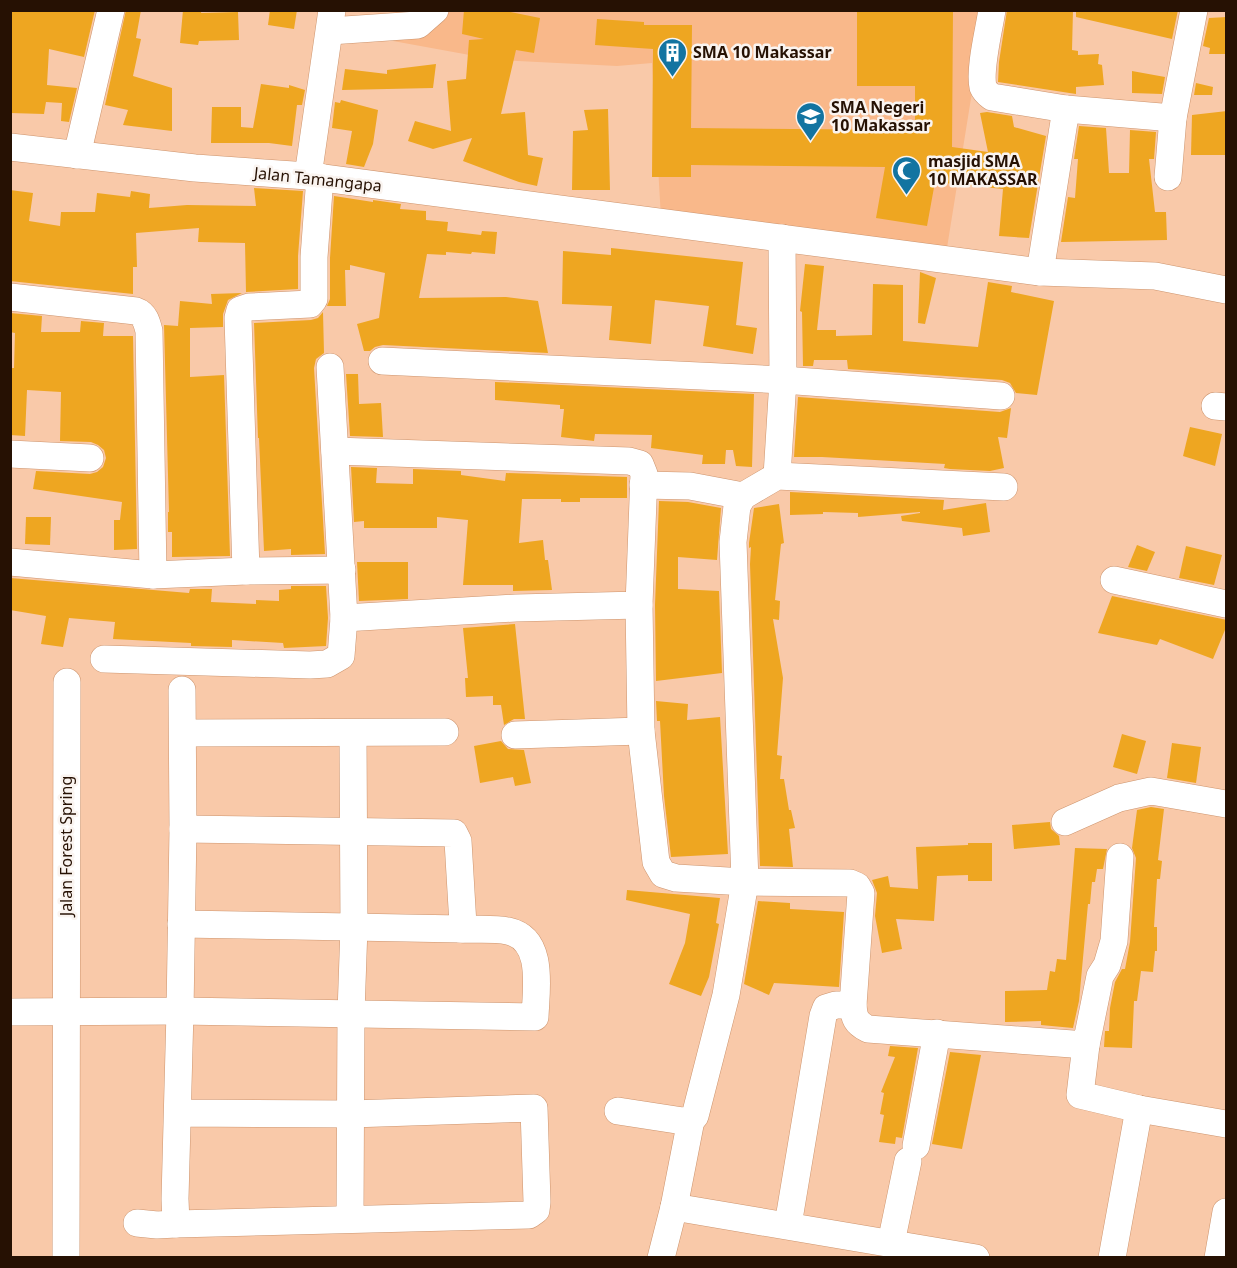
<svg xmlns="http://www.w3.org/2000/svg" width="1237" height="1268" font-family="'Noto Sans',sans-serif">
<rect width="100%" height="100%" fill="#f9c9a9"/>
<polygon fill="#f9b88a" points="396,11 981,11 977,61 946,254 661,218 652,63 617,66 497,60 393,41"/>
<g fill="#eea621">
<polygon points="10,10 95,10 84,57 49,49 47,85 77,88 69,122 61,121 62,103 46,102 44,114 10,113"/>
<polygon points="126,10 141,10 136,38 141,39 133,76 172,88 172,131 123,125 128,110 105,105"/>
<polygon points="183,10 202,10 201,13 238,12 239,40 199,41 198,45 180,43"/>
<polygon points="270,10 297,10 294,29 268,25"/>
<polygon points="464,10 500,10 540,18 534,53 516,50 501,114 525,112 528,155 543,158 537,186 519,182 463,161 472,138 433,149 408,141 415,121 451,131 447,81 466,79 469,40 484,39 462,34"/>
<polygon points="857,10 953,10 952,147 988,152 980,113 987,112 1012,116 1014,127 1046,136 1029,238 999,236 1003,189 935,182 927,226 876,218 885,167 691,165 691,177 652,177 653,49 595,45 597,19 644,22 644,25 692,25 691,128 915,130 915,86 857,86"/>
<polygon points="1007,10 1073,10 1072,50 1078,51 1078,55 1099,54 1098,64 1102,65 1104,85 1076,87 1076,94 998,82 999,62"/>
<polygon points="1076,10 1178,10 1172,39 1076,17"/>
<polygon points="1227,17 1227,54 1209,54 1210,48 1203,46 1209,18"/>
<polygon points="436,64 433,88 342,90 345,69 387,74 387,70"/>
<polygon points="1132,71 1165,77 1162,94 1132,93"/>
<polygon points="1196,83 1213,87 1212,95 1194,95"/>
<polygon points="261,84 289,88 289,85 305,90 302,105 297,105 292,146 269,143 211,143 212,107 241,107 241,127 253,128"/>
<polygon points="341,100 378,110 373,144 364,167 346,164 352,131 332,128 335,102 340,103"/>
<polygon points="608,109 610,190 572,190 573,131 588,130 584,110"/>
<polygon points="1227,111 1227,155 1191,155 1192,115"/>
<polygon points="1079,126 1106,128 1109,173 1129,173 1130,130 1156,132 1154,159 1149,159 1155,212 1166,212 1167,240 1061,242 1068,197 1075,198 1078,159 1074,159"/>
<polygon points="254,188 303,191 298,256 298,289 246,292 245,243 198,242 199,228 136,233 137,267 133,267 133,294 10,281 10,190 33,193 29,221 60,226 61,212 95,212 97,193 130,197 131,191 150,194 149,208 187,205 256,206"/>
<polygon points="334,196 373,202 373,200 401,204 400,209 426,211 426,220 448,222 447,231 481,235 482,231 497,232 495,254 472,252 471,254 446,252 446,255 427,254 419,298 506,297 538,301 548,353 383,345 375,347 370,351 364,351 357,324 379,318 385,273 350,265 350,270 345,270 346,306 327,306 330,299 330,258"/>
<polygon points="611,248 743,262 736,325 757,328 753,354 703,346 709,306 655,300 651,344 609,340 612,306 562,304 563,251 611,255"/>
<polygon points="805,264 824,266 817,330 836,330 836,336 872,335 873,284 903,285 903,341 978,347 988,282 1012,286 1011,292 1054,301 1037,395 1016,393 1010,383 1002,380 848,369 847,360 814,360 813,366 803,366 802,312 800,311"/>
<polygon points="920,272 936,278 925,324 918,323"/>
<polygon points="242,293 228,300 223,314 223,327 190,328 190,377 224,375 230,556 172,557 172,532 168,532 168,512 169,512 164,325 178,326 180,301 212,304 211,294"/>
<polygon points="323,312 324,353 316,359 314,368 325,554 291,555 291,549 264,551 259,438 258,438 254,323 311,320 318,318"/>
<polygon points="10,313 42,316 41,332 80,332 81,321 104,323 103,336 133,336 137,549 114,550 114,520 120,520 122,502 33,489 36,471 90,474 97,472 103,467 106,458 104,450 98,445 91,442 60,441 61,392 27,390 25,436 10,435 10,368 14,368 15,333 10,332"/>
<polygon points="346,374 358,374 359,404 381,403 383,437 350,436"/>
<polygon points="495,382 754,394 752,467 736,466 733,450 726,450 725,464 702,464 703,455 651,448 652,435 595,434 594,441 561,437 564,409 560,409 560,405 495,400"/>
<polygon points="798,397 1000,412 1011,408 1007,438 998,437 1004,468 990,471 950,469 944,468 945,464 822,457 794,457"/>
<polygon points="1190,427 1222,434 1215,466 1183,456"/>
<polygon points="351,467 377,468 376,483 413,484 413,469 461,471 461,475 505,481 506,473 627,477 627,498 580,498 580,502 561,502 561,499 522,499 519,543 543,540 545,560 548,560 552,590 513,591 513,585 463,585 468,520 437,517 437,528 364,528 364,521 354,522"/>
<polygon points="790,492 944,500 943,510 986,503 990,532 963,536 962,528 902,521 901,516 920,513 920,512 858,517 858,513 823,512 823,514 790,515"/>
<polygon points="659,501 688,502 721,508 717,560 678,557 678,589 719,591 722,673 656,681 655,605"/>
<polygon points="779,504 784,543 781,544 775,600 780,601 779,620 773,619 783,678 777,755 782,756 780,779 784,779 789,810 791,810 795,828 789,829 793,867 760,866 750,564 751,547 749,548 749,543 754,508"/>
<polygon points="26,517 51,517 50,545 25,544"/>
<polygon points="1137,545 1155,552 1147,571 1128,567"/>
<polygon points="1186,546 1222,555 1214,585 1179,578"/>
<polygon points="357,562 408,562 408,599 359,601"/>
<polygon points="10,578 189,593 190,589 212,589 211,602 256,604 256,600 279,601 279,590 291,589 291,586 326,586 328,618 326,646 284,648 283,643 232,640 232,647 191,646 191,643 113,639 115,622 69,618 63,647 41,644 46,616 10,610"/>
<polygon points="1112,596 1227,620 1227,625 1213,659 1160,639 1157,645 1098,633"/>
<polygon points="515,624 525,719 514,719 504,725 501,705 493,705 493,696 466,697 465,678 468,678 463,628"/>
<polygon points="656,701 688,704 687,720 720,717 728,854 671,857 664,796 660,721 657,721"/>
<polygon points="1122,734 1146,741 1137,774 1113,767"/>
<polygon points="501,741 508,749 524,750 531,783 515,786 513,777 480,783 474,746"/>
<polygon points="1172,743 1201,747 1196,783 1167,778"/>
<polygon points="1151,807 1164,809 1158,860 1162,861 1160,879 1157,879 1154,927 1157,927 1157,951 1155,951 1153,972 1141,971 1137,1001 1134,1001 1132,1048 1104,1047 1105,1031 1109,1031 1110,1008 1115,982 1122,969 1125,969 1130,942 1136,858 1132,848 1137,810"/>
<polygon points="1050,822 1051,829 1059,836 1060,845 1014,849 1012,825"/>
<polygon points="968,843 992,843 992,881 968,881 968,875 937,876 934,921 896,919 902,949 882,953 875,916 877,893 872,880 888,876 890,887 918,889 916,847 968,845"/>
<polygon points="1075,848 1107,849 1103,869 1097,869 1095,882 1092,882 1090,904 1088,904 1079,1001 1073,1028 1041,1025 1041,1021 1005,1022 1005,991 1047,990 1050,971 1055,972 1057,959 1066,960"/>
<polygon points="627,890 720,898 716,923 719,924 709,977 701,996 669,984 685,943 690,914 626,900"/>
<polygon points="758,901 790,903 790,909 844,912 839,987 774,983 769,995 744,984"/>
<polygon points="890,1046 918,1048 902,1138 896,1137 895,1144 879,1142 884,1115 880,1114 884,1093 881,1092 895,1057 888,1056"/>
<polygon points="950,1052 981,1055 962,1149 932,1144"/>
</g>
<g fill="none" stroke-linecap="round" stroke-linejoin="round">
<defs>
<g id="minor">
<path d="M 992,10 C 989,30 979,69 983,87 C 985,92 988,94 992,97 L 1066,109 L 1173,118"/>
<polyline points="330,31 418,25 435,10"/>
<polyline points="10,147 195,168 308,176 1040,272 1155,276 1226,290"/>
<polyline points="77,155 111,10"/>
<polyline points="308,176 332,10"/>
<polyline points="1168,177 1173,118 1194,10"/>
<polyline points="1040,272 1066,109"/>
<path d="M 10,297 L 136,311 C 145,314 147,323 149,331 L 153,575"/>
<polyline points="382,361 783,380 1001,396"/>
<polyline points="1215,406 1226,407"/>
<polyline points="335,451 629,461 640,464 644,474 639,605 516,608 344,618"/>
<polyline points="10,454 90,458"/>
<polyline points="777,476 783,380 782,238"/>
<polyline points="643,485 690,486 743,496"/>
<polyline points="10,562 153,575 246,571 342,570"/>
<polyline points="246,571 238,318 240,310 249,307 310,304 314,299 314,257 320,177"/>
<polyline points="1114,580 1226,604"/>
<path d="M 639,605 L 641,731 L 656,862 L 663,874 L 676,878 L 745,882 L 850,883 L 857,886 L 861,893 L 853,1005 C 854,1018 856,1023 868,1029 L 1086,1045 L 1100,976 L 1107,965 L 1114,941 L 1120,857"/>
<polyline points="104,659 310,665 327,664 341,656 344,618 330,367"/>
<polyline points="183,733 445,732"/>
<polyline points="515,735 641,731"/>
<polyline points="1065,822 1119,798 1151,791 1226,804"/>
<polyline points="181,924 461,929 463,925 458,841 454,833 183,829"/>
<polyline points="10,1012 180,1011 183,829 182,690"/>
<polyline points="1086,1045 1080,1095 1139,1109 1226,1124"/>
<polyline points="618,1111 683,1121 691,1120 695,1116 726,995 745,882 733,542 737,506 743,496 777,476 1004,487"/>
<path d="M 178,1113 L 351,1114 L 534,1108 L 537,1202 L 536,1210 L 529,1215 L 176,1224 L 175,1199 L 180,1011 L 535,1017 C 536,989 545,939 508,931 C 493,928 476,930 461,929"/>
<polyline points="916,1146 937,1033"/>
<polyline points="674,1207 976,1258"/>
<polyline points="350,1218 351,1013 354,927 353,734"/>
<polyline points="137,1223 157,1225 176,1224"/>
<polyline points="788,1225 823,1016 826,1008 836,1005 853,1005"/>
<polyline points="891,1243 908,1161"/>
<polyline points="66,1258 67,682"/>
<polyline points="661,1258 674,1207 691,1120"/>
<polyline points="1112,1258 1139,1109"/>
<polyline points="1218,1258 1226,1212"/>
</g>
</defs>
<use href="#minor" stroke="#cd946d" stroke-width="28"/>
<use href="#minor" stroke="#fff" stroke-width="27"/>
</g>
<defs>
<symbol id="building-pin" viewBox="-11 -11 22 30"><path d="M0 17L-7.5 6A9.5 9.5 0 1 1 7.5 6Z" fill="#1374a1" stroke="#faf4f0"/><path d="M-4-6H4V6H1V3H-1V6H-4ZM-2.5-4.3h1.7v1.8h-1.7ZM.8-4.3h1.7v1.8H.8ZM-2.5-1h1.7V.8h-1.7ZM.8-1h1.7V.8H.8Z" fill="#fff"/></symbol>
<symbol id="school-pin" viewBox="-11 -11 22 30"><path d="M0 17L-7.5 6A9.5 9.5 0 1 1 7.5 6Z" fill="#1374a1" stroke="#faf4f0"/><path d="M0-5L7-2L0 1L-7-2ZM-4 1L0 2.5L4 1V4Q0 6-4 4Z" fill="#fff"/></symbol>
<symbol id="mosque-pin" viewBox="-11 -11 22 30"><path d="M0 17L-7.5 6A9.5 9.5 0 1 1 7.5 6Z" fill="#1374a1" stroke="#faf4f0"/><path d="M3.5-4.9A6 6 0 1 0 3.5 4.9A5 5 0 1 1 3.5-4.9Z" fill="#fff"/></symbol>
</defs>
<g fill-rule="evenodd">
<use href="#building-pin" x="656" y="36" width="33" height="45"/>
<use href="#school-pin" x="794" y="100" width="33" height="45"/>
<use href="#mosque-pin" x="890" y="154" width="33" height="45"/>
</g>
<g text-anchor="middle" stroke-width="5" stroke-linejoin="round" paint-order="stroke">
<g font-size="16" font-weight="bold" fill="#261103" stroke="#faf4f0" text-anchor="start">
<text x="693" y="58">SMA 10 Makassar</text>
<text x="831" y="113">SMA Negeri<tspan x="831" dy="18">10 Makassar</tspan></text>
<text x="928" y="167">masjid SMA<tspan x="928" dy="18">10 MAKASSAR</tspan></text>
</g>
<g font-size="16" fill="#261103" stroke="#faf4f0">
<text transform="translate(318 179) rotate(6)" y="6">Jalan Tamangapa</text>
<text transform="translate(66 846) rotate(-90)" y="6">Jalan Forest Spring</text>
</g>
</g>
<rect width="1237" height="1268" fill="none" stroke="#261103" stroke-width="24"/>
</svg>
